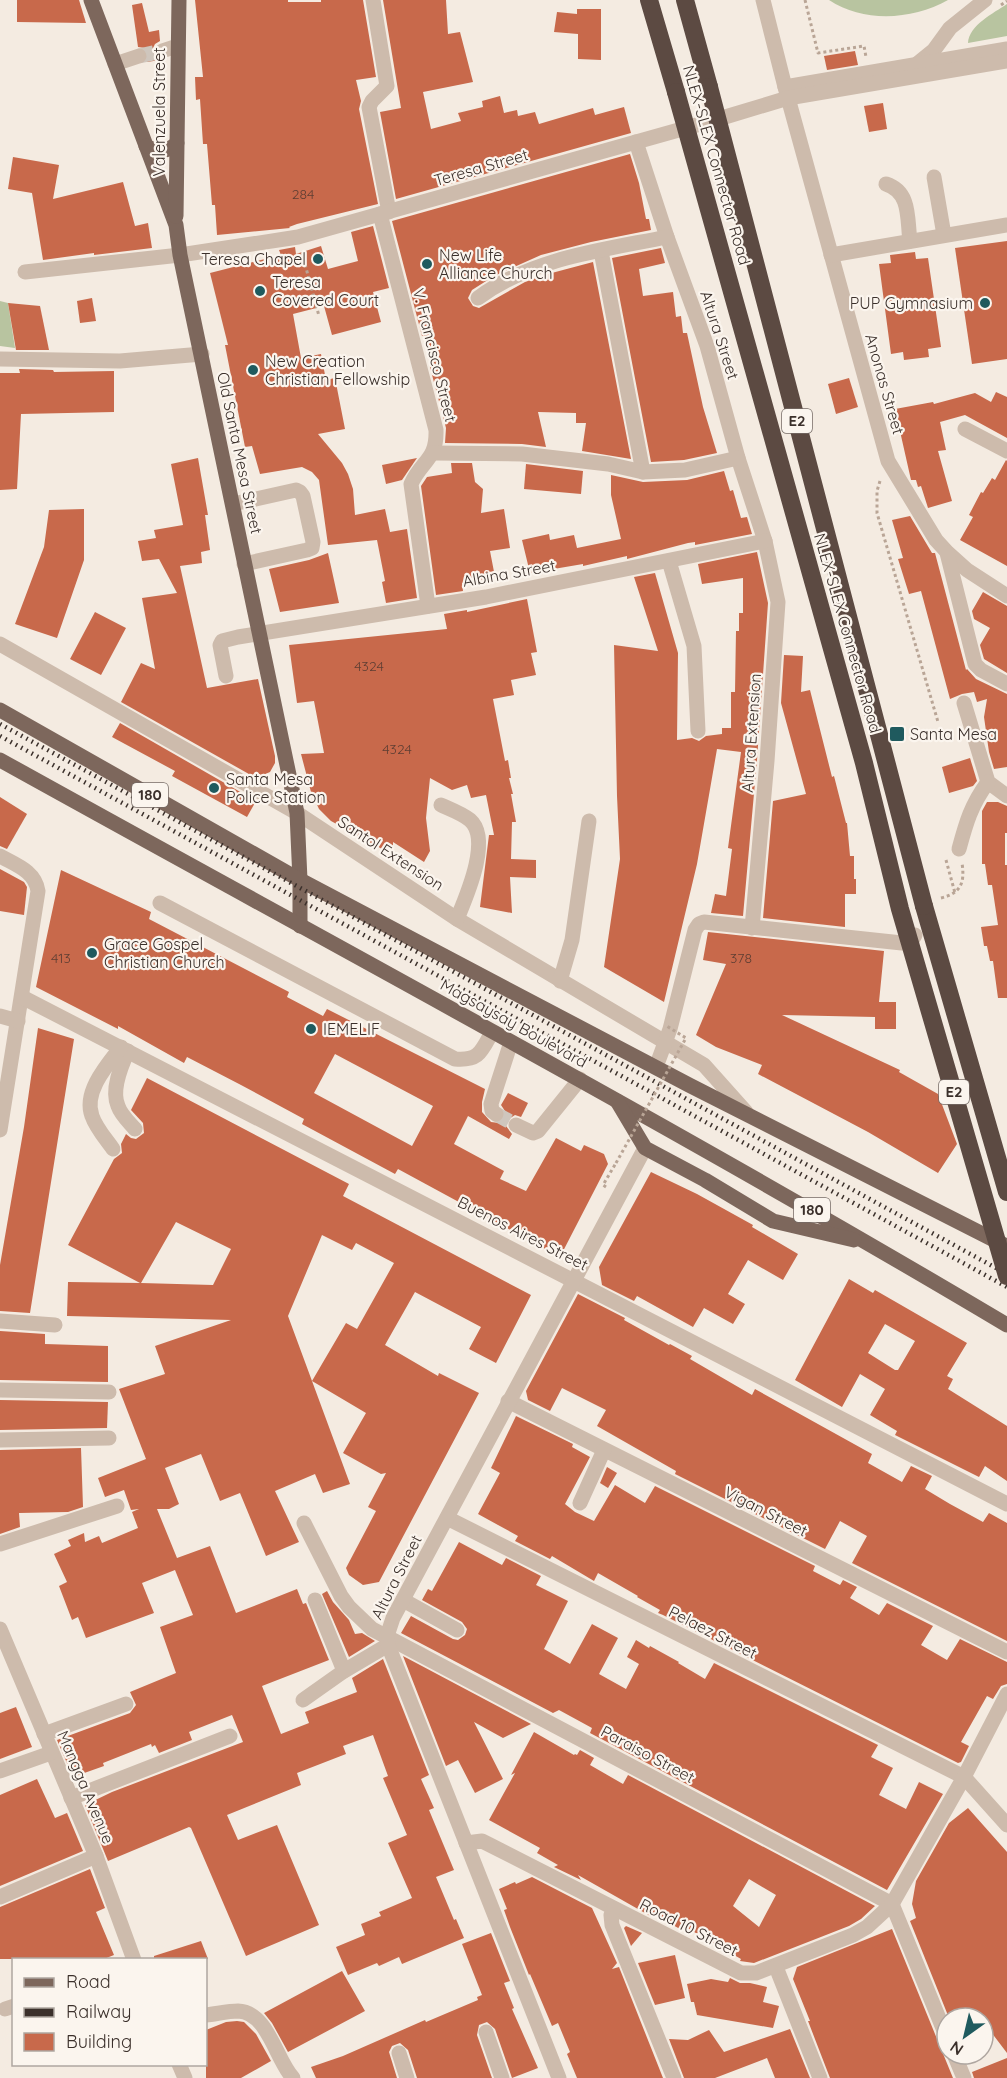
<svg xmlns="http://www.w3.org/2000/svg" width="1007" height="2078" font-family="Quicksand,sans-serif">
<rect width="100%" height="100%" fill="#f4ebe1"/>
<g fill="#b8c4a0">
<path d="M 829,0 L 948,0 C 912,20 864,23 829,0 Z"/>
<path d="M 1007,4 L 1007,36 L 968,43 C 969,25 994,13 1007,4 Z"/>
<polygon points="0,301 8,303 15,348 0,346"/>
</g>
<g fill="#c8694b" fill-rule="evenodd">
<polygon points="17,0 79,0 86,23 17,22"/>
<polygon points="195,0 288,0 288,2 321,2 321,0 363,0 376,77 356,80 361,101 359,109 378,204 297,224 289,227 290,228 217,235 215,205 212,205 207,144 203,144 200,99 196,100 195,77 203,77"/>
<polygon points="383,0 446,0 448,34 460,32 473,82 423,92 431,129 461,121 458,113 483,107 482,101 500,96 504,113 517,110 518,116 535,112 539,124 593,108 595,115 624,107 631,133 396,199 380,112 401,108"/>
<polygon points="142,3 149,32 159,30 160,41 155,44 152,50 155,58 160,60 147,62 148,52 145,48 138,47 132,5"/>
<polygon points="577,9 601,9 601,60 578,59 578,34 554,32 557,12 577,14"/>
<polygon points="855,51 858,65 827,70 824,56"/>
<polygon points="883,103 887,129 869,132 864,106"/>
<polygon points="630,154 639,183 646,219 649,219 651,230 591,242 541,255 494,276 472,290 468,298 473,306 479,308 525,282 548,274 593,262 631,459 582,451 586,423 576,423 576,413 538,412 546,447 522,444 445,443 446,428 430,367 432,366 424,335 422,336 392,221"/>
<polygon points="13,157 59,165 53,199 123,182 135,226 148,223 152,248 94,255 94,253 43,260 32,193 8,189"/>
<polygon points="373,226 389,288 373,292 381,322 332,335 324,306 293,314 301,358 321,354 326,380 335,378 345,429 318,434 342,463 348,474 353,489 355,515 385,509 390,532 407,529 417,598 386,603 382,582 385,581 377,540 328,545 319,480 312,472 302,467 260,474 252,446 245,447 225,345 228,345 210,273 281,255 279,250 295,247 296,254 321,246 328,269 358,261 351,232"/>
<polygon points="1007,241 1007,359 972,364 955,248"/>
<polygon points="661,248 665,263 639,269 643,296 673,292 676,317 681,316 683,333 687,333 703,407 717,453 684,460 651,462 612,258"/>
<polygon points="915,252 916,259 928,258 941,347 928,349 929,357 904,360 903,352 891,354 879,264 891,263 890,255"/>
<polygon points="92,298 96,321 80,323 77,301"/>
<polygon points="8,303 40,306 49,350 16,350"/>
<polygon points="19,369 53,370 54,372 114,371 114,412 21,414 17,489 0,490 0,373 20,373"/>
<polygon points="849,378 858,407 836,414 828,384"/>
<polygon points="996,392 1007,397 1007,438 965,415 940,422 946,450 938,451 952,501 928,508 921,486 918,487 916,480 911,480 895,409 933,402 934,404 975,393 991,402"/>
<polygon points="198,458 208,515 205,515 210,550 201,552 202,563 180,566 207,688 258,679 275,756 275,763 270,772 256,778 121,702 141,663 155,669 142,598 177,593 159,559 142,561 138,541 156,538 154,530 183,525 171,464"/>
<polygon points="417,458 402,480 386,484 382,465"/>
<polygon points="1006,460 1007,461 1007,566 960,540 973,517 969,515 981,492 983,493 992,478 995,480"/>
<polygon points="451,463 472,463 475,482 483,489 481,513 504,509 510,548 490,551 495,577 462,583 463,591 436,595 421,486 427,477 452,473"/>
<polygon points="526,464 583,471 581,494 524,489"/>
<polygon points="724,471 730,491 733,490 741,518 747,517 752,534 695,545 695,542 688,543 627,559 627,556 583,566 583,564 530,573 522,540 549,534 550,540 574,535 577,548 621,539 611,495 611,475 643,482 687,480"/>
<polygon points="84,509 84,560 57,638 15,624 44,547 49,510"/>
<polygon points="910,516 932,553 935,553 966,670 967,669 976,679 1007,694 1007,767 994,769 989,752 984,717 987,699 977,702 974,692 962,694 950,699 921,591 909,594 898,559 903,558 892,520"/>
<polygon points="757,552 768,603 757,760 743,916 711,913 715,894 726,896 732,849 728,848 741,752 717,749 697,864 664,1002 604,967 620,859 617,796 614,645 658,651 634,577 655,573 678,653 677,740 692,738 699,741 706,736 722,734 722,728 731,728 731,692 735,692 736,631 739,631 739,613 743,613 743,578 702,584 698,564"/>
<polygon points="328,553 339,603 280,612 269,569 309,560"/>
<polygon points="983,592 1007,606 1007,673 984,659 980,645 990,628 974,619 972,611"/>
<polygon points="527,599 537,652 531,653 536,675 511,680 514,695 493,699 505,761 508,760 511,778 509,778 513,794 511,794 516,822 512,822 511,859 536,860 536,878 510,877 512,913 480,907 489,835 494,835 486,795 471,798 467,785 452,790 430,778 426,818 430,851 424,862 393,842 393,855 331,821 319,809 311,792 301,754 324,753 314,701 297,703 289,645 447,629 444,614 467,610 467,612"/>
<polygon points="95,612 126,628 101,675 70,659"/>
<polygon points="784,655 803,656 801,692 810,690 832,777 834,776 846,823 847,823 850,856 854,856 854,879 856,879 856,894 845,894 845,927 763,918 773,801 806,794 781,703"/>
<polygon points="120,723 256,801 247,817 172,776 175,771 112,737"/>
<polygon points="970,758 977,781 973,786 949,793 942,767"/>
<polygon points="0,797 27,814 7,849 0,846"/>
<polygon points="987,802 998,802 1007,806 1007,833 1005,833 1005,865 1007,865 1007,998 998,998 993,961 990,961 987,946 984,946 981,927 998,925 992,885 988,885 985,864 982,864 982,811"/>
<polygon points="0,869 24,882 27,887 24,915 0,911"/>
<path d="M 61,870 L 151,912 L 149,919 L 289,992 L 287,997 L 323,1016 L 327,1009 L 485,1089 L 482,1102 L 482,1112 L 491,1122 L 499,1123 L 504,1119 L 505,1111 L 501,1105 L 508,1093 L 528,1103 L 521,1117 L 515,1115 L 507,1120 L 506,1126 L 512,1134 L 509,1139 L 468,1116 L 454,1144 L 504,1171 L 500,1179 L 526,1191 L 556,1138 L 581,1151 L 584,1145 L 604,1154 L 608,1164 L 560,1257 L 398,1169 L 395,1174 L 302,1124 L 304,1119 L 241,1085 L 187,1057 L 184,1063 L 118,1026 L 118,1029 L 36,987 ZM 335,1054 L 433,1106 L 412,1146 L 314,1093 Z"/>
<polygon points="708,932 884,951 879,1002 896,1002 896,1029 875,1029 875,1017 782,1015 900,1070 899,1072 938,1094 957,1144 938,1173 868,1132 758,1074 762,1065 716,1047 696,1035 726,964 703,960"/>
<polygon points="38,1028 74,1039 30,1313 0,1311 0,1265 24,1127"/>
<path d="M 147,1078 L 349,1184 L 343,1196 L 531,1295 L 496,1363 L 469,1349 L 481,1327 L 415,1292 L 385,1345 L 438,1376 L 439,1373 L 479,1393 L 379,1582 L 363,1585 L 349,1575 L 346,1568 L 376,1511 L 368,1507 L 386,1473 L 381,1474 L 343,1453 L 366,1413 L 312,1381 L 350,1484 L 323,1493 L 315,1474 L 275,1491 L 299,1542 L 266,1556 L 240,1493 L 220,1501 L 201,1454 L 165,1468 L 179,1504 L 169,1509 L 157,1509 L 177,1558 L 210,1546 L 236,1613 L 297,1589 L 303,1604 L 306,1603 L 329,1660 L 262,1686 L 281,1734 L 309,1723 L 305,1712 L 357,1692 L 352,1678 L 383,1659 L 429,1775 L 421,1779 L 434,1808 L 429,1810 L 454,1870 L 436,1877 L 454,1920 L 456,1919 L 464,1938 L 402,1964 L 399,1957 L 379,1966 L 377,1963 L 348,1975 L 336,1947 L 365,1935 L 361,1924 L 381,1916 L 379,1912 L 412,1898 L 388,1843 L 407,1835 L 383,1778 L 388,1776 L 373,1735 L 343,1746 L 346,1754 L 297,1773 L 301,1785 L 227,1815 L 238,1840 L 277,1825 L 319,1925 L 246,1956 L 191,1828 L 189,1827 L 108,1861 L 85,1805 L 112,1792 L 243,1742 L 232,1715 L 189,1732 L 192,1740 L 159,1753 L 155,1745 L 152,1747 L 151,1744 L 103,1763 L 104,1766 L 73,1777 L 57,1740 L 130,1713 L 136,1705 L 130,1692 L 176,1673 L 160,1627 L 193,1615 L 175,1570 L 142,1583 L 154,1613 L 86,1638 L 78,1617 L 72,1620 L 59,1586 L 67,1582 L 54,1554 L 71,1546 L 68,1540 L 84,1533 L 85,1542 L 99,1536 L 102,1543 L 138,1528 L 132,1512 L 139,1509 L 131,1510 L 124,1490 L 105,1497 L 98,1478 L 146,1459 L 119,1389 L 165,1374 L 155,1346 L 231,1320 L 67,1316 L 68,1282 L 140,1283 L 68,1245 L 114,1159 L 122,1153 L 121,1144 L 126,1134 L 131,1138 L 136,1139 L 144,1133 L 143,1123 L 131,1110 ZM 176,1222 L 231,1249 L 213,1285 L 141,1283 ZM 322,1235 L 352,1250 L 356,1243 L 394,1263 L 357,1329 L 346,1323 L 312,1381 L 288,1316 Z"/>
<polygon points="651,1172 697,1194 753,1225 752,1227 798,1254 783,1280 748,1260 728,1294 745,1304 733,1324 704,1308 693,1327 637,1296 634,1301 602,1285 599,1267"/>
<path d="M 849,1279 L 873,1293 L 875,1290 L 967,1343 L 947,1376 L 953,1379 L 948,1389 L 1007,1426 L 1007,1481 L 985,1466 L 979,1477 L 895,1435 L 897,1431 L 870,1415 L 885,1389 L 860,1374 L 842,1407 L 795,1380 ZM 885,1324 L 915,1341 L 898,1370 L 895,1370 L 868,1353 Z"/>
<polygon points="578,1294 625,1318 624,1320 669,1345 670,1344 692,1356 690,1359 752,1395 755,1389 872,1454 868,1463 902,1482 911,1466 932,1476 925,1489 950,1504 983,1522 989,1513 1007,1523 1007,1641 852,1563 867,1536 840,1521 825,1549 675,1474 676,1471 597,1426 606,1410 562,1388 550,1411 528,1400 526,1391"/>
<polygon points="0,1331 45,1334 45,1344 108,1346 108,1382 0,1380"/>
<polygon points="0,1400 108,1402 107,1428 0,1430"/>
<polygon points="516,1416 573,1444 572,1447 590,1457 565,1504 575,1512 594,1521 615,1485 645,1503 655,1486 815,1566 813,1571 840,1585 843,1580 857,1587 850,1598 879,1615 887,1603 933,1626 921,1645 947,1660 960,1639 1007,1662 1007,1684 1001,1686 993,1699 987,1696 961,1742 969,1746 961,1762 958,1763 663,1615 658,1613 660,1610 637,1597 638,1596 598,1573 594,1581 552,1556 550,1559 515,1541 518,1536 478,1514 500,1473 491,1468"/>
<polygon points="81,1448 83,1507 68,1512 19,1513 20,1527 0,1534 0,1450"/>
<polygon points="607,1467 617,1473 608,1488 600,1483"/>
<polygon points="459,1542 502,1565 506,1558 541,1576 536,1585 568,1601 544,1649 570,1664 592,1624 618,1638 599,1674 626,1689 639,1664 627,1657 636,1640 649,1648 650,1646 679,1662 678,1663 705,1679 714,1663 878,1745 871,1757 893,1768 879,1795 906,1809 919,1782 943,1794 887,1890 590,1733 592,1728 559,1710 553,1713 401,1633 411,1616 453,1639 458,1640 465,1635 467,1629 462,1622 422,1600 428,1589 432,1591"/>
<polygon points="327,1591 333,1602 349,1620 355,1634 362,1633 375,1641 349,1657 322,1594"/>
<polygon points="403,1656 531,1724 503,1738 474,1722 503,1779 475,1793 458,1760 446,1766"/>
<polygon points="16,1707 32,1747 0,1759 0,1713"/>
<path d="M 534,1732 L 574,1755 L 575,1754 L 577,1755 L 580,1750 L 594,1758 L 590,1765 L 623,1784 L 628,1775 L 875,1906 L 861,1919 L 849,1926 L 754,1963 L 740,1961 L 741,1959 L 682,1925 L 680,1929 L 653,1914 L 652,1917 L 578,1875 L 581,1880 L 554,1867 L 558,1865 L 537,1853 L 540,1848 L 489,1820 L 515,1773 L 511,1775 ZM 749,1879 L 776,1895 L 759,1927 L 733,1906 Z"/>
<polygon points="37,1779 55,1818 67,1813 83,1851 0,1886 0,1795"/>
<polygon points="968,1808 1007,1852 1007,2053 988,2028 983,2030 983,2018 949,2018 910,1921 916,1918 912,1904 916,1881 949,1823"/>
<polygon points="90,1869 105,1908 96,1912 114,1955 104,1959 0,1959 0,1907"/>
<polygon points="532,1877 592,1908 617,1963 612,1969 619,1967 663,2078 577,2078 567,2054 570,2052 558,2023 552,2026 530,1974 529,1975 510,1927 504,1910 507,1909 499,1889 515,1882 516,1884"/>
<polygon points="626,1926 642,1933 631,1946 624,1928"/>
<polygon points="892,1929 953,2078 830,2078 808,2021 810,2021 793,1979 797,1967"/>
<polygon points="491,1933 510,1981 504,1983 514,2008 512,2009 538,2068 512,2078 495,2029 487,2022 479,2025 477,2035 492,2078 417,2078 408,2050 400,2043 392,2046 389,2052 397,2078 316,2078 311,2067 343,2056 425,2020 426,2022 478,2000 477,1997 482,1995 462,1944"/>
<polygon points="201,1941 208,1959 154,1959 154,1956"/>
<polygon points="675,1955 685,1998 655,2005 638,1963"/>
<polygon points="342,1971 365,2011 288,2052 272,2023 264,2013"/>
<polygon points="711,1979 728,1982 730,1978 740,1983 750,1983 767,1987 763,2002 779,2006 773,2028 697,2015 694,2002 691,2002 687,1984"/>
<polygon points="237,2021 244,2022 256,2034 271,2061 241,2078 206,2078 206,2030 226,2022"/>
<polygon points="790,2029 810,2078 775,2078 767,2058 715,2078 684,2078 669,2039 688,2040 709,2030 724,2052"/>
<polygon points="1007,2058 1007,2078 974,2078 972,2072"/>
</g>
<g fill="none" stroke-linecap="round" stroke-linejoin="round">
<g stroke="#cfc6bd" stroke-width="15" stroke-dasharray="15 8" stroke-linecap="butt">
<polyline points="139,56 162,51"/>
<polyline points="496,1114 516,1125"/>
</g>
<g stroke="#b9a596" stroke-width="3" stroke-dasharray="3 3" stroke-linecap="butt">
<polyline points="805,0 818,53 864,46 866,57"/>
<polyline points="1001,5 1007,1"/>
<polyline points="302,253 319,316"/>
<polyline points="880,481 877,491 877,513 938,722"/>
<polyline points="946,860 955,893"/>
<path d="M 941,898 C 961,893 965,883 962,863"/>
<polyline points="606,1187 603,1185 616,1163"/>
</g>
<g stroke="#cdbbac" stroke-width="15">
<polyline points="373,0 387,86 372,101 369,107 389,212"/>
<polyline points="763,0 785,87 888,461 936,540 947,552 967,570 1007,596"/>
<polyline points="162,51 177,46"/>
<polyline points="918,63 934,50 950,28 985,0"/>
<polyline points="115,64 139,56"/>
<polyline points="785,87 1007,49"/>
<polyline points="636,142 667,237 707,346 738,458 765,541 778,602 767,761 752,928"/>
<polyline points="934,177 944,235"/>
<path d="M 886,184 C 911,192 907,219 910,241"/>
<path d="M 380,214 L 436,430 C 437,460 422,460 411,484 L 428,606"/>
<polyline points="601,251 643,472"/>
<polyline points="831,255 1007,225"/>
<polyline points="25,272 180,255 298,237 725,117 788,98 1007,61"/>
<path d="M 478,298 C 532,258 603,250 667,237"/>
<polyline points="0,359 120,361 202,354"/>
<polyline points="965,429 1007,451"/>
<polyline points="433,453 522,454 608,464 643,472 685,470 738,458"/>
<polyline points="233,504 296,490 300,492 303,496 313,542 312,548 307,550 244,564"/>
<polyline points="947,553 975,664 981,670 1007,684"/>
<polyline points="669,561 694,646 698,731"/>
<polyline points="0,644 297,813 457,919 704,1065 746,1112"/>
<polyline points="226,676 220,645 222,641 238,637 486,597 765,541"/>
<polyline points="964,703 988,782 1007,796"/>
<path d="M 441,805 C 450,809 463,814 470,820 C 492,839 466,897 457,919"/>
<path d="M 959,849 C 966,823 971,805 988,782"/>
<path d="M 0,856 C 16,865 35,871 38,891 L 0,1130"/>
<path d="M 160,903 L 455,1059 C 479,1061 481,1052 492,1032"/>
<polyline points="560,981 572,940 589,821"/>
<polyline points="22,997 1007,1504"/>
<polyline points="0,1016 18,1021"/>
<path d="M 128,1051 C 121,1066 111,1090 118,1106 C 121,1115 129,1122 135,1129"/>
<polyline points="656,1067 670,1029 695,930 699,924 704,922 902,943 911,942 915,935"/>
<polyline points="496,1114 492,1111 491,1104 511,1042"/>
<polyline points="516,1125 533,1133 538,1131 580,1079"/>
<path d="M 113,1149 C 106,1139 96,1128 92,1116 C 83,1092 107,1065 121,1047"/>
<polyline points="0,1321 55,1325"/>
<polyline points="0,1390 109,1392"/>
<polyline points="508,1401 1007,1652"/>
<polyline points="0,1440 109,1438"/>
<polyline points="580,1503 604,1450"/>
<polyline points="447,1518 964,1777 1007,1825"/>
<polyline points="304,1523 341,1596 349,1607 372,1629 892,1904"/>
<polyline points="0,1544 117,1506"/>
<polyline points="315,1600 344,1671"/>
<polyline points="403,1600 457,1630"/>
<polyline points="0,1629 96,1856 134,1960"/>
<polyline points="303,1700 344,1671 388,1645"/>
<polyline points="44,1734 126,1704"/>
<polyline points="0,1771 51,1753"/>
<polyline points="71,1798 230,1736"/>
<polyline points="466,1843 482,1841 490,1845 741,1973 756,1973 853,1935 867,1927 892,1904 964,1777 1007,1694"/>
<polyline points="0,1897 96,1856"/>
<polyline points="892,1904 947,2038"/>
<polyline points="614,1909 611,1915 612,1925 674,2078"/>
<polyline points="776,1967 820,2078"/>
<polyline points="5,2009 14,2006"/>
<path d="M 206,2015 C 216,2014 228,2011 238,2011 C 268,2012 276,2060 293,2078"/>
<polyline points="486,2032 502,2078"/>
<polyline points="399,2053 407,2078"/>
<polyline points="954,2054 964,2078"/>
<polyline points="179,2064 185,2078"/>
<polyline points="559,2078 388,1645 387,1636 393,1618 645,1148"/>
</g>
<g stroke="#7d675c" stroke-width="15">
<polyline points="91,0 176,225 180,255 297,813 300,880 300,926"/>
<path d="M 146,146 C 157,153 168,152 177,143"/>
<polyline points="176,216 179,0"/>
<polyline points="0,710 300,880 689,1085 1004,1245"/>
<path d="M 0,760 C 337,947 676,1128 1007,1325"/>
<polyline points="617,1101 645,1148 705,1180 773,1221 854,1240"/>
</g>
<g stroke="#5c4a42" stroke-width="18">
<polyline points="649,0 676,92"/>
<polyline points="685,0 709,87"/>
<polyline points="924,906 1007,1192"/>
</g>
<g stroke="#3b302b" stroke-width="4.5" stroke-dasharray="1.5 4.5" stroke-linecap="butt">
<polyline points="0,724 1007,1274"/>
<polyline points="0,736 1007,1287"/>
</g>
<polyline stroke="#b9a596" stroke-width="3" stroke-dasharray="3 3" stroke-linecap="butt" points="616,1163 686,1038 665,1025"/>
<g stroke="#5c4a42" stroke-width="18">
<polyline points="709,87 924,906"/>
<polyline points="676,92 864,763 900,909 1007,1276"/>
</g>
</g>
<g fill="#1f5a5e" stroke="#fbf5ee" stroke-width="2">
<circle cx="318" cy="259" r="6"/>
<circle cx="427" cy="264" r="6"/>
<circle cx="260" cy="291" r="6"/>
<circle cx="985" cy="303" r="6"/>
<circle cx="253" cy="370" r="6"/>
<rect x="889" y="726" width="16" height="16" rx="3"/>
<circle cx="214" cy="788" r="6"/>
<circle cx="92" cy="953" r="6"/>
<circle cx="311" cy="1029" r="6"/>
</g>
<g text-anchor="middle" stroke-width="4.5" stroke-linejoin="round" paint-order="stroke">
<g font-size="14" fill="#5e3e33">
<text x="303" y="199">284</text>
<text x="369" y="671">4324</text>
<text x="397" y="754">4324</text>
<text x="61" y="963">413</text>
<text x="741" y="963">378</text>
</g>
<g fill="#fbf5ee" stroke="#756b66" stroke-width="1.5">
<rect x="782" y="409" width="30" height="24" rx="4.5"/>
<rect x="132" y="783" width="36" height="24" rx="4.5"/>
<rect x="939" y="1080" width="30" height="24" rx="4.5"/>
<rect x="794" y="1198" width="36" height="24" rx="4.5"/>
</g>
<g font-size="15" font-weight="bold" fill="#3b302b">
<text x="797" y="426">E2</text>
<text x="150" y="800">180</text>
<text x="954" y="1097">E2</text>
<text x="812" y="1215">180</text>
</g>
<g font-size="16" fill="#3b302b" stroke="#fbf5ee">
<text transform="translate(159 112) rotate(-90)" y="6">Valenzuela Street</text>
<text transform="translate(717 165) rotate(74)" y="6">NLEX-SLEX Connector Road</text>
<text transform="translate(481 167) rotate(-16)" y="6">Teresa Street</text>
<text transform="translate(720 335) rotate(72)" y="6">Altura Street</text>
<text transform="translate(435 355) rotate(76)" y="6">V. Francisco Street</text>
<text transform="translate(885 384) rotate(74)" y="6">Anonas Street</text>
<text transform="translate(240 453) rotate(78)" y="6">Old Santa Mesa Street</text>
<text transform="translate(509 573) rotate(-10)" y="6">Albina Street</text>
<text transform="translate(848 633) rotate(74)" y="6">NLEX-SLEX Connector Road</text>
<text transform="translate(751 733) rotate(-86)" y="6">Altura Extension</text>
<text transform="translate(391 853) rotate(33)" y="6">Santol Extension</text>
<text transform="translate(514 1023) rotate(29)" y="6">Magsaysay Boulevard</text>
<text transform="translate(523 1233) rotate(27)" y="6">Buenos Aires Street</text>
<text transform="translate(766 1511) rotate(27)" y="6">Vigan Street</text>
<text transform="translate(396 1577) rotate(-63)" y="6">Altura Street</text>
<text transform="translate(713 1632) rotate(27)" y="6">Pelaez Street</text>
<text transform="translate(648 1754) rotate(28)" y="6">Paraiso Street</text>
<text transform="translate(86 1787) rotate(67)" y="6">Mangga Avenue</text>
<text transform="translate(689 1927) rotate(27)" y="6">Road 10 Street</text>
</g>
<g font-size="16" fill="#3b302b" stroke="#fbf5ee" text-anchor="start">
<text x="439" y="261">New Life<tspan x="439" dy="18">Alliance Church</tspan></text>
<text x="306" y="265" text-anchor="end">Teresa Chapel</text>
<text x="272" y="288">Teresa<tspan x="272" dy="18">Covered Court</tspan></text>
<text x="973" y="309" text-anchor="end">PUP Gymnasium</text>
<text x="265" y="367">New Creation<tspan x="265" dy="18">Christian Fellowship</tspan></text>
<text x="910" y="740">Santa Mesa</text>
<text x="226" y="785">Santa Mesa<tspan x="226" dy="18">Police Station</tspan></text>
<text x="104" y="950">Grace Gospel<tspan x="104" dy="18">Christian Church</tspan></text>
<text x="323" y="1035">IEMELIF</text>
</g>
</g>
<rect x="12" y="1958" width="195" height="108" fill="#fbf5ee" stroke="#aea6a0" stroke-width="1.5"/>
<rect x="24" y="1978" width="30" height="9" fill="#7d675c" stroke="#aea6a0" stroke-width="1.5"/>
<text x="66" y="1988" font-size="18" fill="#3b302b">Road</text>
<rect x="24" y="2008" width="30" height="9" fill="#3b302b" stroke="#aea6a0" stroke-width="1.5"/>
<text x="66" y="2018" font-size="18" fill="#3b302b">Railway</text>
<rect x="24" y="2033" width="30" height="18" fill="#c8694b" stroke="#aea6a0" stroke-width="1.5"/>
<text x="66" y="2048" font-size="18" fill="#3b302b">Building</text>
<g transform="translate(965 2036) rotate(214)"><circle r="28" fill="#fbf5ee" stroke="#aea6a0" stroke-width="1.5"/>
<path d="M0-4.5L10 22L0 15L-10 22Z" fill="#1f5a5e"/>
<text y="-9" font-size="16" font-weight="bold" text-anchor="middle" fill="#3b302b">N</text>
</g>
</svg>
